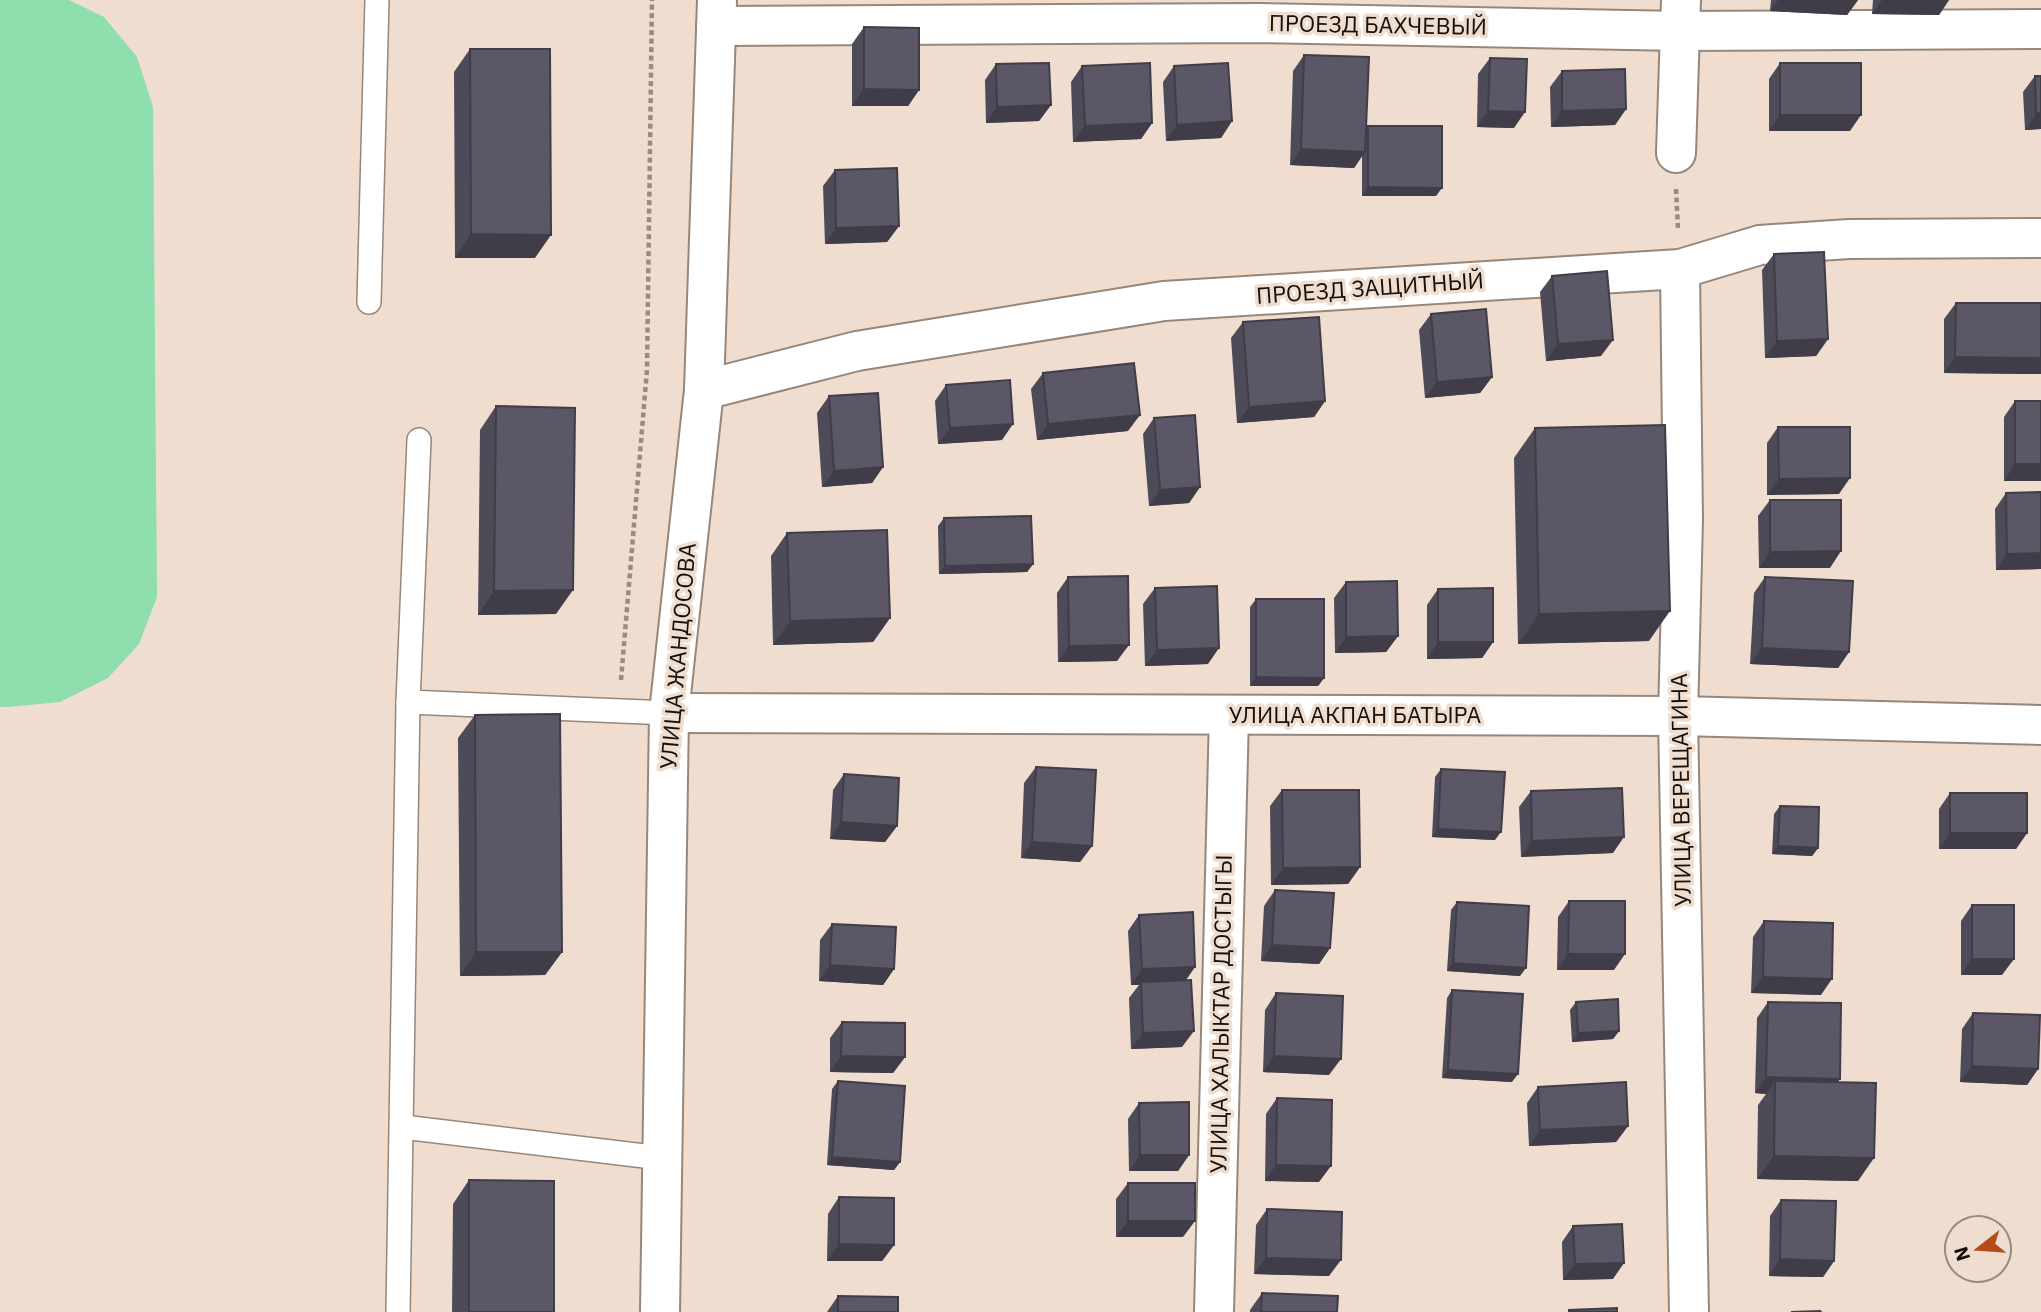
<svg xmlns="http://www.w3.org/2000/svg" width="2041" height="1312" font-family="'IBM Plex Sans',sans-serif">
<rect width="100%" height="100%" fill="#efddcf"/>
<polygon fill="#8edeae" points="0,0 69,0 104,17 137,57 153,107 157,597 139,644 108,678 60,702 8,707 0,707"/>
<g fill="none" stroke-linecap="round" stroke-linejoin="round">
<defs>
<g id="service">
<polyline points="369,302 377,0"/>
<polyline points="419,440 408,702 669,713"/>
<polyline points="403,1127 661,1158"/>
<polyline points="398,1312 408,702"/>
</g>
<g id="minor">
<polyline points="716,26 1260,23 1680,31 2041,29"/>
<polyline points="1676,153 1681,0"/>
<polyline points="1680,269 1683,520 1678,716 1689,1312"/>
<polyline points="704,390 857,351 1164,301 1680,269 1760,245 1849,239 2041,238"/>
<polyline points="669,713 1678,716 2041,725"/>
<polyline points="660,1312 669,713 704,390 717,0"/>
<polyline points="1214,1312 1229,715"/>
</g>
</defs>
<use href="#service" stroke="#97877a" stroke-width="26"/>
<use href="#minor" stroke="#97877a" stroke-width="42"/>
<g stroke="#998b81" stroke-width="4.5" stroke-dasharray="5 3.5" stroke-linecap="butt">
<polyline points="1676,189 1678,229"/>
<polyline points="621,680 647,370 652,0"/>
</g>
<use href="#service" stroke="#fff" stroke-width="23"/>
<use href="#minor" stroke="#fff" stroke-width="38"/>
</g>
<g fill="#4e4b59">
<polygon points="1771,0 1858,0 1847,15 1770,11"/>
<polygon points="1873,0 1949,0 1939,15 1872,14"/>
<polygon points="864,27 919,90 908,106 852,106 852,44"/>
<polygon points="470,49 535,258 455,258 454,72"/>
<polygon points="1304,55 1366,129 1368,126 1436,196 1362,196 1362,156 1354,168 1290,165 1293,71"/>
<polygon points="1490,58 1514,128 1477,127 1478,74"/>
<polygon points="1780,63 1850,131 1769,131 1769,79"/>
<polygon points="996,64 1051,105 1039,121 986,123 985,80"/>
<polygon points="1082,66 1152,123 1141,139 1073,142 1071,82"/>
<polygon points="1174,66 1232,121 1221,138 1166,141 1163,82"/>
<polygon points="1562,71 1626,109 1615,125 1551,127 1550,87"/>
<polygon points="2035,76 2041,76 2041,129 2025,130 2023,92"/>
<polygon points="835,170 899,226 887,242 825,244 823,186"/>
<polygon points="1774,254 1828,339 1816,356 1765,358 1762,270"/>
<polygon points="1552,276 1601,356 1546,361 1540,292"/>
<polygon points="1956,303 2041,303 2041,374 1944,373 1944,319"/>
<polygon points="1431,314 1492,377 1480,393 1425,398 1419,330"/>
<polygon points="1243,322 1325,401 1314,417 1237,423 1231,338"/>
<polygon points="1043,373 1128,431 1037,440 1031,389"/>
<polygon points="946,385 1002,440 938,444 935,401"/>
<polygon points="829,396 883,467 872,483 822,487 817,413"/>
<polygon points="2015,401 2041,481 2004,481 2004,417"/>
<polygon points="496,406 556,614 478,615 480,430"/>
<polygon points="1154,418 1200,487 1189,503 1149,506 1143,434"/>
<polygon points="1778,427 1839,494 1767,495 1767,443"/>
<polygon points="1535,428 1649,641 1518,644 1514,458"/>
<polygon points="2041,492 2041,569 1996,570 1995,509 2006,493"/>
<polygon points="1770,500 1830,568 1759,568 1758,516"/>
<polygon points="944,518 1033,564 1027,572 939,574 938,526"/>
<polygon points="787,533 890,618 873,642 773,645 771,556"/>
<polygon points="1068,577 1117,661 1058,662 1057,593"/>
<polygon points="1765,577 1849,652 1838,668 1750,664 1754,593"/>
<polygon points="1346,582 1398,636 1386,652 1335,653 1334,598"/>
<polygon points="1155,588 1208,664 1145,666 1143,604"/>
<polygon points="1438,589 1493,642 1482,658 1427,659 1427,605"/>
<polygon points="1256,599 1324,678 1318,686 1250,686 1250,607"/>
<polygon points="475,715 562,952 545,975 460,976 458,738"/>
<polygon points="1036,767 1092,846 1080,862 1021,858 1024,783"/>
<polygon points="1441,769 1495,840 1432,837 1435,777"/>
<polygon points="844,774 897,826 885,842 830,839 833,790"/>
<polygon points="1282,790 1360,867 1348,884 1271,885 1270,806"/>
<polygon points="1531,791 1613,853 1521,857 1519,807"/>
<polygon points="1950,793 2027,833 2016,849 1939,849 1939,809"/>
<polygon points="1780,806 1818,848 1812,856 1772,854 1774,814"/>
<polygon points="1275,890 1330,948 1319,964 1261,961 1264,906"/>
<polygon points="1569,901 1614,970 1557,970 1558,917"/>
<polygon points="1457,902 1520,976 1447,971 1451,910"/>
<polygon points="1972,905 2002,975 1961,975 1961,921"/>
<polygon points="1139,915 1185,981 1182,1047 1131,1049 1129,998 1139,985 1131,985 1128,931"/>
<polygon points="1764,921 1821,995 1751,993 1753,937"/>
<polygon points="832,924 894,969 883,985 819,981 820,940"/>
<polygon points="1452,990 1512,1082 1442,1078 1447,998"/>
<polygon points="1276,993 1329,1075 1263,1072 1265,1010"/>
<polygon points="1576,1002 1619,1031 1613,1039 1572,1042 1570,1010"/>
<polygon points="1768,1002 1838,1082 1858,1181 1757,1179 1758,1105 1766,1094 1755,1093 1757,1018"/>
<polygon points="1973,1013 2038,1069 2027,1085 1960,1082 1962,1029"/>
<polygon points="842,1022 905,1057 893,1073 830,1072 830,1038"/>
<polygon points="838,1081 900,1162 894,1170 827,1165 832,1089"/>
<polygon points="1538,1087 1628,1126 1616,1142 1529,1146 1527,1103"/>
<polygon points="1277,1098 1319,1182 1265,1181 1266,1114"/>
<polygon points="1139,1103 1189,1155 1178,1171 1129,1171 1128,1119"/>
<polygon points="469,1180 554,1312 452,1312 453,1204"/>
<polygon points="1128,1183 1183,1237 1116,1237 1116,1199"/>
<polygon points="839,1197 894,1245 882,1261 827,1261 828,1214"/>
<polygon points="1781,1200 1834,1261 1823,1277 1769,1276 1770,1216"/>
<polygon points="1267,1209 1329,1276 1254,1274 1256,1225"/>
<polygon points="1573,1226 1613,1279 1563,1280 1562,1242"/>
<polygon points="1262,1293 1337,1312 1250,1312 1250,1310"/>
<polygon points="838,1296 898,1312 827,1312"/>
</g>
<g fill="#403d48">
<polygon points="1778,0 1858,0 1847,15 1770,11"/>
<polygon points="1882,0 1949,0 1939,15 1872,14"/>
<polygon points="864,89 919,90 908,106 852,106"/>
<polygon points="1051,105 1039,121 986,123 997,107"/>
<polygon points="1626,109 1615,125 1551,127 1562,111"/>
<polygon points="1488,111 1525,112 1514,128 1477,127"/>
<polygon points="2041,113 2041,129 2025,130 2036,114"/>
<polygon points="1780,115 1861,115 1850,131 1769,131"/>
<polygon points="1232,121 1221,138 1166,141 1177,125"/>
<polygon points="1152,123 1141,139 1073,142 1085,126"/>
<polygon points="1301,149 1365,152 1354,168 1290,165"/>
<polygon points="1368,187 1442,188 1436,196 1362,196"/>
<polygon points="899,226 887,242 825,244 836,228"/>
<polygon points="471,234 551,235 535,258 455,258"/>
<polygon points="1828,339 1816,356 1765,358 1777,341"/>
<polygon points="1613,340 1601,356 1546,361 1558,344"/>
<polygon points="1955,357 2041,358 2041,374 1944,373"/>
<polygon points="1492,377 1480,393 1425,398 1437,382"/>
<polygon points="1325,401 1314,417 1237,423 1249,407"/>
<polygon points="1140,415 1128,431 1037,440 1048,424"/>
<polygon points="1013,424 1002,440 938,444 950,428"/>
<polygon points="2015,464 2041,464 2041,481 2004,481"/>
<polygon points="883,467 872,483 822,487 834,471"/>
<polygon points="1850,478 1839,494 1767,495 1779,479"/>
<polygon points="1200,487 1189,503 1149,506 1160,490"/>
<polygon points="1841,551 1830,568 1759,568 1770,552"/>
<polygon points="2041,553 2041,569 1996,570 2007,554"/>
<polygon points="1033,564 1027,572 939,574 945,566"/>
<polygon points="573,590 556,614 478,615 494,591"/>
<polygon points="1670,611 1649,641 1518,644 1539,614"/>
<polygon points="890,618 873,642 773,645 790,621"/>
<polygon points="1398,636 1386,652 1335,653 1346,637"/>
<polygon points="1438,642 1493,642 1482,658 1427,659"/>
<polygon points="1129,645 1117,661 1058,662 1069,646"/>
<polygon points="1219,648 1208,664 1145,666 1157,650"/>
<polygon points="1762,648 1849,652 1838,668 1750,664"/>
<polygon points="1256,677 1324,678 1318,686 1250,686"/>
<polygon points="841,822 897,826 885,842 830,839"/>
<polygon points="1438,829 1501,832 1495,840 1432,837"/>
<polygon points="1950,833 2027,833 2016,849 1939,849"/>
<polygon points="1624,837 1613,853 1521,857 1532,841"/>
<polygon points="1032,842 1092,846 1080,862 1021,858"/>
<polygon points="1778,846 1818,848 1812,856 1772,854"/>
<polygon points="1360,867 1348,884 1271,885 1283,868"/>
<polygon points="1272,945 1330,948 1319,964 1261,961"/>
<polygon points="476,952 562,952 545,975 460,976"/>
<polygon points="1568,954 1625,954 1614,970 1557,970"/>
<polygon points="1972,959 2014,959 2002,975 1961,975"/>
<polygon points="1453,963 1526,968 1520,976 1447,971"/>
<polygon points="830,965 894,969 883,985 819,981"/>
<polygon points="1195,967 1184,983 1141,982 1139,985 1131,985 1142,969"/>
<polygon points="1763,977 1832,979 1821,995 1751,993"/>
<polygon points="1194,1031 1182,1047 1131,1049 1143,1033"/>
<polygon points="1619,1031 1613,1039 1572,1042 1578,1033"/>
<polygon points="841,1056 905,1057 893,1073 830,1072"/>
<polygon points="1274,1056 1341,1059 1329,1075 1263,1072"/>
<polygon points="1972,1066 2038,1069 2027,1085 1960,1082"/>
<polygon points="1448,1070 1518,1074 1512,1082 1442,1078"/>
<polygon points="1766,1077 1840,1079 1829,1095 1775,1081 1766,1094 1755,1093"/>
<polygon points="1628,1126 1616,1142 1529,1146 1540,1130"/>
<polygon points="1140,1155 1189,1155 1178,1171 1129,1171"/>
<polygon points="1774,1156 1874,1158 1858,1181 1757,1179"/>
<polygon points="832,1157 900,1162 894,1170 827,1165"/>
<polygon points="1276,1165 1331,1166 1319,1182 1265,1181"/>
<polygon points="1128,1221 1195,1221 1183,1237 1116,1237"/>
<polygon points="839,1244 894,1245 882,1261 827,1261"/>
<polygon points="1266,1258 1341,1260 1329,1276 1254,1274"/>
<polygon points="1780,1259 1834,1261 1823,1277 1769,1276"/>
<polygon points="1624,1263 1613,1279 1563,1280 1575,1264"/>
</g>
<g fill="#5b5767" stroke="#403d48" stroke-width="2">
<polygon points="864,27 919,28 919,90 864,89"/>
<polygon points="470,49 550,49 551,235 471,234"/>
<polygon points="1304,55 1369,57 1365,152 1301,149"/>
<polygon points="1490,58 1527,59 1525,112 1488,111"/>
<polygon points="1049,63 1051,105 997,107 996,64"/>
<polygon points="1150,63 1152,123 1085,126 1082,66"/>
<polygon points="1228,63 1232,121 1177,125 1174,66"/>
<rect x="1780" y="63" width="81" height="52"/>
<polygon points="1625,69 1626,109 1562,111 1562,71"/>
<polygon points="2035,76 2041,76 2041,113 2036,114"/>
<polygon points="1368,126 1442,126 1442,188 1368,187"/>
<polygon points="897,168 899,226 836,228 835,170"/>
<polygon points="1824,252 1828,339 1777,341 1774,254"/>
<polygon points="1607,271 1613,340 1558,344 1552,276"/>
<polygon points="1956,303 2041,303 2041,358 1955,357"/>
<polygon points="1486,309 1492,377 1437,382 1431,314"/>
<polygon points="1319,317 1325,401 1249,407 1243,322"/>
<polygon points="1134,363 1140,415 1048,424 1043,373"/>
<polygon points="1010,380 1013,424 950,428 946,385"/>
<polygon points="878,393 883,467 834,471 829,396"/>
<rect x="2015" y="401" width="26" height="63"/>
<polygon points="496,406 575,408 573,590 494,591"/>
<polygon points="1195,415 1200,487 1160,490 1154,418"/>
<polygon points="1665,425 1670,611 1539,614 1535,428"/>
<polygon points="1778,427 1850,427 1850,478 1779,479"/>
<polygon points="2041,492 2041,553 2007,554 2006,493"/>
<polygon points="1770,500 1841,500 1841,551 1770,552"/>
<polygon points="1031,516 1033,564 945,566 944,518"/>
<polygon points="887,530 890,618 790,621 787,533"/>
<polygon points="1128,576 1129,645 1069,646 1068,577"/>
<polygon points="1765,577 1853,581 1849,652 1762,648"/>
<polygon points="1397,581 1398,636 1346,637 1346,582"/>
<polygon points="1217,586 1219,648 1157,650 1155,588"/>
<polygon points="1493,588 1493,642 1438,642 1438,589"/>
<polygon points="1256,599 1324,599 1324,678 1256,677"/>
<polygon points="560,714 562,952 476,952 475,715"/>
<polygon points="1036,767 1096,770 1092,846 1032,842"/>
<polygon points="1441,769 1505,772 1501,832 1438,829"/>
<polygon points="844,774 899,778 897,826 841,822"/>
<polygon points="1622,788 1624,837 1532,841 1531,791"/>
<polygon points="1282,790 1359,790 1360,867 1283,868"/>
<rect x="1950" y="793" width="77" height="40"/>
<polygon points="1780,806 1819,807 1818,848 1778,846"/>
<polygon points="1275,890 1334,893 1330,948 1272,945"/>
<polygon points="1569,901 1625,901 1625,954 1568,954"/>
<polygon points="1457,902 1529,906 1526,968 1453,963"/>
<rect x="1972" y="905" width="42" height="54"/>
<polygon points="1193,912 1195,967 1142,969 1139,915"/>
<polygon points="1764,921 1833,923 1832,979 1763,977"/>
<polygon points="832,924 896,927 894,969 830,965"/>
<polygon points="1191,980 1194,1031 1143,1033 1141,982"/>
<polygon points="1452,990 1523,994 1518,1074 1448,1070"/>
<polygon points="1276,993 1343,996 1341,1059 1274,1056"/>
<polygon points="1618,999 1619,1031 1578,1033 1576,1002"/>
<polygon points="1768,1002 1841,1003 1840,1079 1766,1077"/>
<polygon points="1973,1013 2040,1015 2038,1069 1972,1066"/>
<polygon points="842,1022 905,1023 905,1057 841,1056"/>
<polygon points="838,1081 905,1086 900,1162 832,1157"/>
<polygon points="1775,1081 1876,1083 1874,1158 1774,1156"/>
<polygon points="1626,1082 1628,1126 1540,1130 1538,1087"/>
<polygon points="1277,1098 1332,1100 1331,1166 1276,1165"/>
<polygon points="1189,1102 1189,1155 1140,1155 1139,1103"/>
<polygon points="469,1180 554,1181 554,1312 469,1312"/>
<rect x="1128" y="1183" width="67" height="38"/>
<polygon points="839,1197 894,1198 894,1245 839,1244"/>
<polygon points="1781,1200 1836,1201 1834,1261 1780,1259"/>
<polygon points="1267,1209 1342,1212 1341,1260 1266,1258"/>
<polygon points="1622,1224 1624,1263 1575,1264 1573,1226"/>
<polygon points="1262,1293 1338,1296 1337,1312 1261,1312"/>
<polygon points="838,1296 898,1297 898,1312 838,1312"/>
<polygon points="1617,1308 1617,1312 1569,1312 1569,1310"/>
<polygon points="1820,1311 1821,1312 1791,1312"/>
</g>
<g text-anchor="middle" stroke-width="7" stroke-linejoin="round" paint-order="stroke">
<g font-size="23" fill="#16100b" stroke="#efddcf">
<text transform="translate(1378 25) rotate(1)" y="8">ПРОЕЗД БАХЧЕВЫЙ</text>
<text transform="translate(1370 288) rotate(-4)" y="8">ПРОЕЗД ЗАЩИТНЫЙ</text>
<text transform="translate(678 656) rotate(-85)" y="8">УЛИЦА ЖАНДОСОВА</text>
<text x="1355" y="723">УЛИЦА АКПАН БАТЫРА</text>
<text transform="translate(1681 790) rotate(-91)" y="8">УЛИЦА ВЕРЕЩАГИНА</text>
<text transform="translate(1221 1014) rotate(-89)" y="8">УЛИЦА ХАЛЫКТАР ДОСТЫГЫ</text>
</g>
</g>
<g transform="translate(1978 1249) rotate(253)"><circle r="33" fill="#efddcf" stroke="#988b81" stroke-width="2"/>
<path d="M0-5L12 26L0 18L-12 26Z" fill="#b24d1b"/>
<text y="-10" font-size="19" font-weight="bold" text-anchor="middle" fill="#16100b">N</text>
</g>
</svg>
